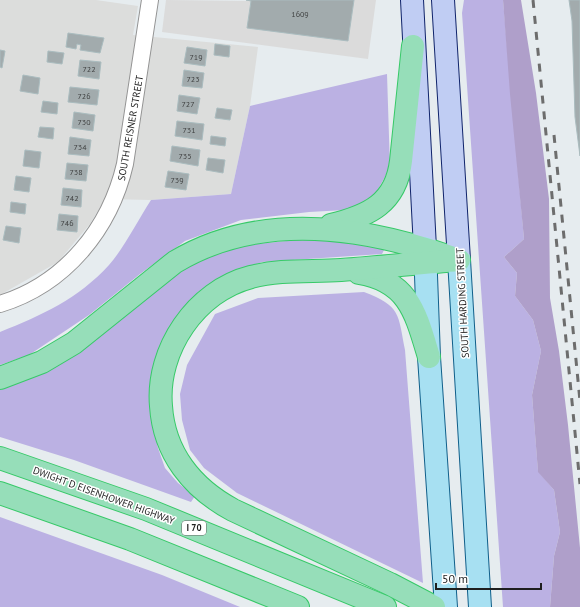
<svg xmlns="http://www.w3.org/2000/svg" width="580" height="607" font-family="'PT Sans',sans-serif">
<rect width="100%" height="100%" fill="#e6ecef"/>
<polygon fill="#dcdddc" points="0,0 96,0 138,6 133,35 258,47 250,106 231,194 151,200 105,199 90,224 58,262 0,295"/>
<g fill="#bbb1e3">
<polygon points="464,0 503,0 524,239 504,257 517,273 515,296 533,320 541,351 532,395 538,471 554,490 560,532 554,556 550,607 503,607 462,13"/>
<path d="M 387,74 L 390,168 L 372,200 L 345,210 L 309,212 L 241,220 L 185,241 L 140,274 L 89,315 L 29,355 L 0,365 L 0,332 C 42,315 78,299 109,265 C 124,248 138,220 151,200 L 231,194 L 250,106 Z"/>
<polygon points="306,239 387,244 382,254 262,262 229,274 198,292 176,317 154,426 158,448 165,468 178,483 195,496 191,502 74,460 0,437 0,390 60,362 92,343 126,312 200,258 247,245"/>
<path d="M 364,292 C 401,306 398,314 405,350 L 423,583 L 237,493 L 204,468 L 190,450 L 182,420 L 180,394 L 187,365 L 215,314 L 258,298 Z"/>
<polygon points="0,517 162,575 240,607 0,607"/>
</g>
<polygon fill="#af9fca" points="503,0 521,0 536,93 549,199 550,298 559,351 568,425 580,548 580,607 550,607 554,556 560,532 554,490 538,472 532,395 541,351 533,320 515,296 517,273 504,257 524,239 510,94"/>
<polygon fill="#dbdbdb" points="166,0 251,1 247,28 348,41 354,0 376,0 368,59 162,32"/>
<g fill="#a2abad" stroke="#aabcbf">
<polygon points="246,0 354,0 348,41 247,28 251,1"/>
<polygon points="569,0 580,0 580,156 575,117 572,21"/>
<polygon points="68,33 104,38 100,53 80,50 81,45 77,44 76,49 66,47"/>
<polygon points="215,44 230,46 229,57 214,55"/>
<polygon points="187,47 207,50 205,66 184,63"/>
<polygon points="0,50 5,51 2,68 0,67"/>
<polygon points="48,51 64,53 62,64 47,62"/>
<polygon points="80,60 101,62 99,79 78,76"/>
<polygon points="184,70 204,73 202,88 182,86"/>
<polygon points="23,75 40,78 38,94 20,91"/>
<polygon points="70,87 99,90 97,105 68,102"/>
<polygon points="179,95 200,98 197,114 177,111"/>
<polygon points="43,101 58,103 57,114 41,112"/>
<polygon points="217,108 232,110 230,120 215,118"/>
<polygon points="74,112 95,115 93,131 72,128"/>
<polygon points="177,121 204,124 202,140 175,136"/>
<polygon points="40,127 54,128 53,139 38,137"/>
<polygon points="211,136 226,138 225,146 210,144"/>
<polygon points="70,137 91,140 89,156 68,154"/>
<polygon points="172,146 200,150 198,166 170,161"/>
<polygon points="25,150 41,152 39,168 23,166"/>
<polygon points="208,158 225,160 223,173 206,170"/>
<polygon points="67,163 88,165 86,181 65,179"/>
<polygon points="168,171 189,174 186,190 165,187"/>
<polygon points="16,176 31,178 29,192 14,190"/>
<polygon points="63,188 82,190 81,207 61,205"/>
<polygon points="11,202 26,204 25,214 10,212"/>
<polygon points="59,214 78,216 77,232 57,230"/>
<polygon points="6,226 21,228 19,243 3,240"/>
</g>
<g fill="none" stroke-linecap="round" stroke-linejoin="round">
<defs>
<path id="street" d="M 0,304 C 65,284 110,229 125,164 L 150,0"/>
<g id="secondary">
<polyline points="412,0 425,248"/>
<polyline points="443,0 459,260"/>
</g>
<g id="primary">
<polyline points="425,248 429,357 446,607"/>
<polyline points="459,260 480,607"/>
</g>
<g id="highway">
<path d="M 331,225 C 369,216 396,203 401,161 L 413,46"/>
<path d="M 359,273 C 409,281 416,314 429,357"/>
<path d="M 0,378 L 42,362 L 74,343 L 175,262 C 260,211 361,226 450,257"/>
<polyline points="0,458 146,509 385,607"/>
<polyline points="0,493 130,539 298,607"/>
<path d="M 434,607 L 390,584 L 233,510 C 192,488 164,453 161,406 C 156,350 196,291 251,277 C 280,269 312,272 341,270 C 381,267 420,263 459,260"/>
</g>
</defs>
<use href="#street" stroke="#939393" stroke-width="18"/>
<use href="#secondary" stroke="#10246b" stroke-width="24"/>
<use href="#primary" stroke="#105f8a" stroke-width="24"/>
<use href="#highway" stroke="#37c968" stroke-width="24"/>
<use href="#street" stroke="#fff" stroke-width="16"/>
<use href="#secondary" stroke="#c0cdf3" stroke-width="22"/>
<use href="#primary" stroke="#a7e0f2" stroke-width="22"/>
<use href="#highway" stroke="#96deb9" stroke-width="22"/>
<g stroke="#6d6d6d" stroke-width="3" stroke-dasharray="8 8" stroke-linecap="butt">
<polyline points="533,0 580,484"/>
<polyline points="554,135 580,401"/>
</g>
</g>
<g text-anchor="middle" stroke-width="3" stroke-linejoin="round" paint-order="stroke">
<g font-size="8" fill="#404242">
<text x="300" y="17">1609</text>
<text x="196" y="60">719</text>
<text x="89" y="72">722</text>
<text x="193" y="82">723</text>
<text x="84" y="99">726</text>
<text x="188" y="107">727</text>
<text x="84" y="125">730</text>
<text x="189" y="133">731</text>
<text x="80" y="150">734</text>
<text x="185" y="159">735</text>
<text x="76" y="175">738</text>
<text x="177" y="183">739</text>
<text x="72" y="201">742</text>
<text x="67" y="226">746</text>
</g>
<rect fill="#fff" stroke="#626262" stroke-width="1" x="182" y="521" width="24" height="14" rx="3"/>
<g font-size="9" font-weight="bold" fill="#1f1f1f">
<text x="194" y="531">I 70</text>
</g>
<g font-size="10" fill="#1f1f1f" stroke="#fff">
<text transform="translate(130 128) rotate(-80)" y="4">SOUTH REISNER STREET</text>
<text transform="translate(462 303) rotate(-93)" y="4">SOUTH HARDING STREET</text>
<text transform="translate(104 495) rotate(20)" y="4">DWIGHT D EISENHOWER HIGHWAY</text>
</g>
</g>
<path d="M436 583v6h105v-6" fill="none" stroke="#1f1f1f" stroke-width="2"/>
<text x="442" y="583" font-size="12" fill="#1f1f1f" stroke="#ffffff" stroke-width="3" paint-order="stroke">50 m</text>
</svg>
